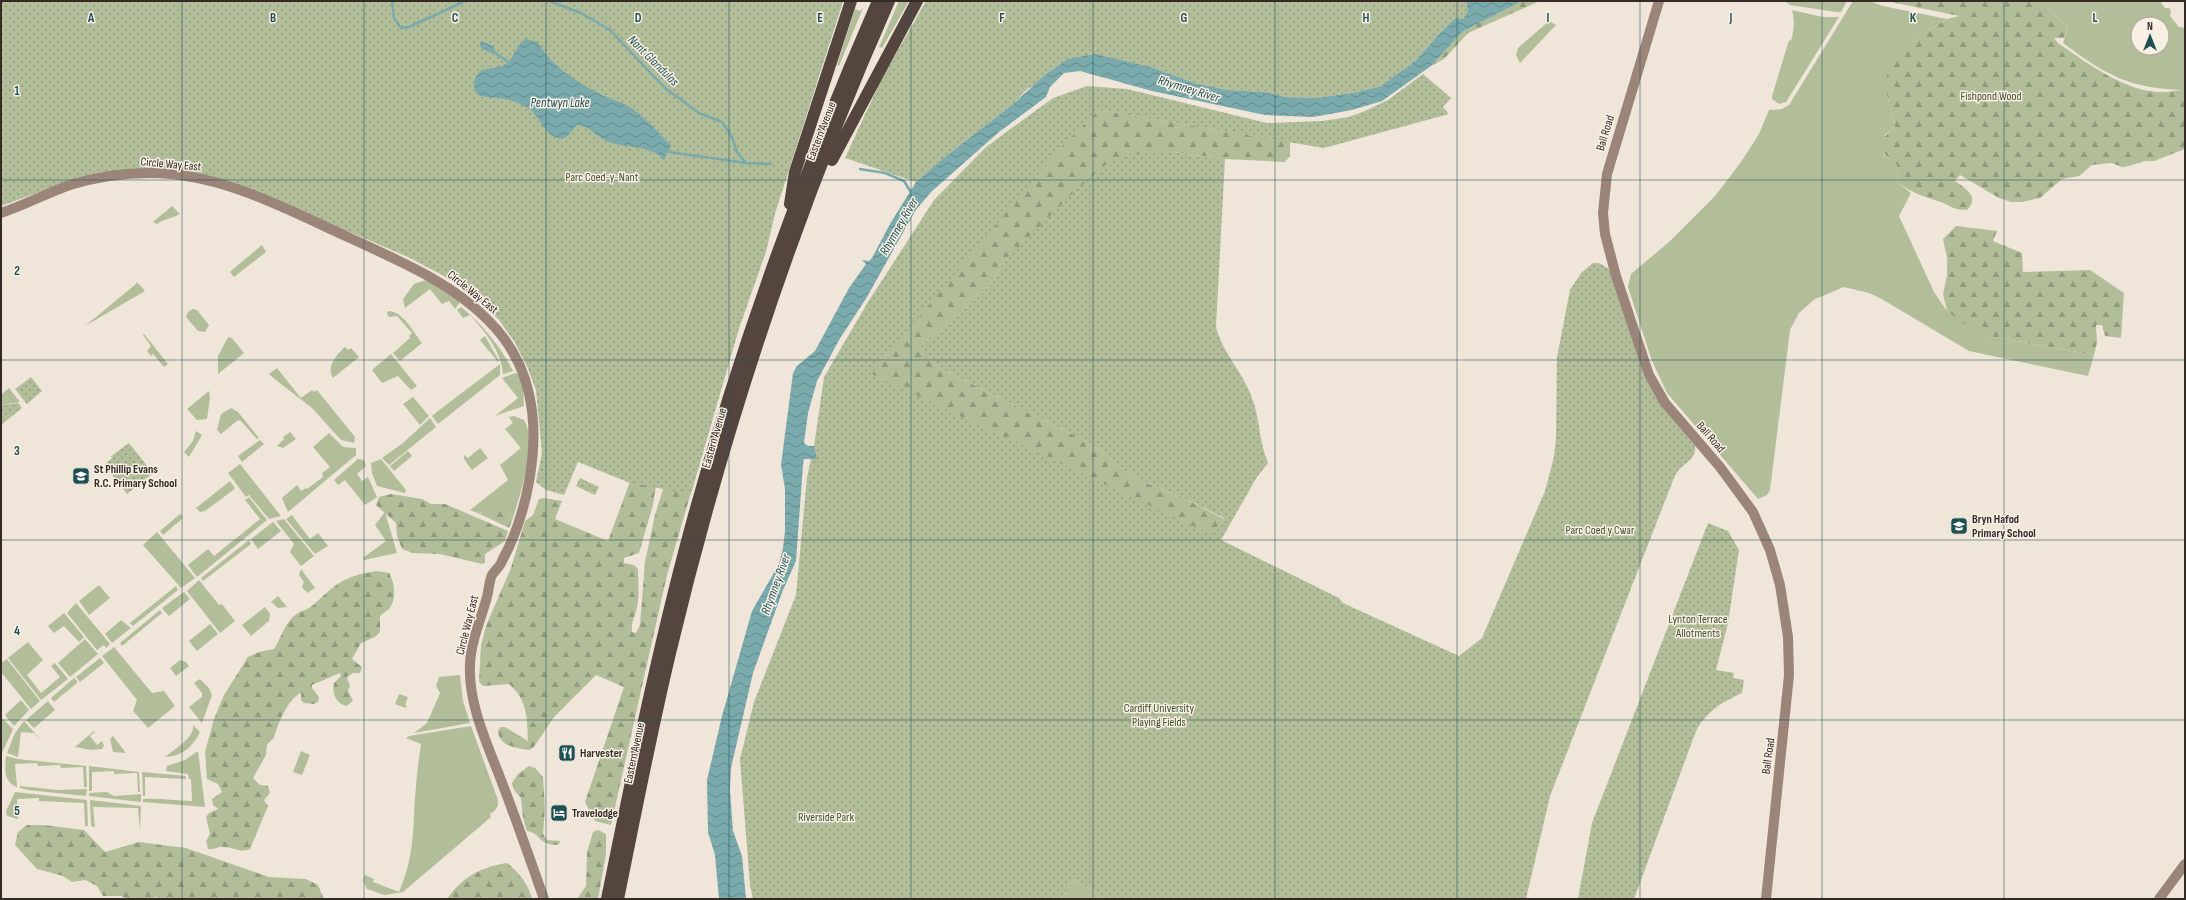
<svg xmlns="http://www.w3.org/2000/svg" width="2186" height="900" font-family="'Sofia Sans Condensed',sans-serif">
<defs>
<pattern id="forest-firs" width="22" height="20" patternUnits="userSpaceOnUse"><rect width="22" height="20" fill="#b2be9a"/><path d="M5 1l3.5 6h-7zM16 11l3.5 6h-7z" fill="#929b7e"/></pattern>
<pattern id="park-dots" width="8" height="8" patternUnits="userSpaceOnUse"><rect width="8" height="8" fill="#b2be9a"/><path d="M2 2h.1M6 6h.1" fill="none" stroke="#929b7e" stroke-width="1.8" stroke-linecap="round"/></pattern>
<pattern id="water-waves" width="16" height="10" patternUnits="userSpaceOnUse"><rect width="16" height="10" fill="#7aaaac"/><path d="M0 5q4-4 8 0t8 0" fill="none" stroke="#658b8c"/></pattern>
</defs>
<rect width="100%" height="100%" fill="#f0e5d9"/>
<g fill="#b2be9a" fill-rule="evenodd">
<polygon points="899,1 909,1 882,48 879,47"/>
<polygon points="1785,1 1847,1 1841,12 1836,12 1790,5"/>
<polygon points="1853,1 1869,1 1883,6 1947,19 1919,37 1905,52 1886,91 1895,127 1885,135 1884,155 1897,165 1898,183 1911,193 1899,216 1934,292 1947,311 1989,336 2094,355 2088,376 1969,351 1880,298 1869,293 1844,287 1815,299 1799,313 1790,330 1770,490 1767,495 1758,499 1667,393 1652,361 1628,287 1631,274 1669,242 1715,196 1741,162 1759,134 1769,110 1782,109 1789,105"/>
<path d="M 2039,1 L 2160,1 L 2165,8 L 2169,8 L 2171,11 L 2170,16 L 2179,27 L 2185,28 L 2185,90 C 2130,89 2106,75 2063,43 L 2068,27 ZM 2138,24 L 2162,24 L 2162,48 L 2138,48 Z"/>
<polygon points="863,8 839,66 837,65 855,9 860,11"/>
<path d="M 1792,10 L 1823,17 L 1839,17 L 1786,102 L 1779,104 L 1772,99 L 1772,96 L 1789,40 L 1791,41 C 1794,30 1795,21 1792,10 Z"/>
<polygon points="1549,21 1556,25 1520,63 1516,55 1518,48"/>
<path d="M 172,206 L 180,214 C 172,219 165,218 157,224 L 153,222 Z"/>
<polygon points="262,245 266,252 234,277 230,272 232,270"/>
<polygon points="426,280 432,282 461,301 455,309 449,301 442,304 430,289 405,308 403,299 414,284"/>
<polygon points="137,282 145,291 85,326 136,284"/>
<path d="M 461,307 C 483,325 500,346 513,371 L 503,374 C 501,350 485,332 470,315 L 463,318 L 457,310 Z"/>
<polygon points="193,309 197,310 209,325 205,332 198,331 186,317 188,312"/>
<path d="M 388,311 C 403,311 414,333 422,343 L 400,361 L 393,353 L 410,338 L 409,336 L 412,333 L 397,316 L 389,317 L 387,314 Z"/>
<polygon points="144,334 168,364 164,367 153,354 151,356 147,351 151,346 143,335"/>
<polygon points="485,336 499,361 498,362 480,340"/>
<polygon points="228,337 232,338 244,353 218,374 218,356"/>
<path d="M 345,347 L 348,350 L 351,348 L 359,357 L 333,378 C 326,366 337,354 345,347 Z"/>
<polygon points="391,354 417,386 411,390 398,376 382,383 372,370"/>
<polygon points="500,364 500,375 438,424 432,416 438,411"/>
<polygon points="277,368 301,398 312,390 314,392 317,390 355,437 354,443 341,440 312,408 272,377 269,374"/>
<polygon points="515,373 519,374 523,389 524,406 495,416 518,398 502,378"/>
<polygon points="9,388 20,402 1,405 1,395"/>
<polygon points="209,391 210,398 207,419 197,420 187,409"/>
<polygon points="413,397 429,416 420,425 403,404"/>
<polygon points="231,408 238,412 259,438 257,439 241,421 238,420 221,434 217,430 221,414"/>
<path d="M 514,416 L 524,420 C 538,442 520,495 513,518 L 507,510 L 481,512 L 480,514 L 470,510 L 508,480 L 500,465 L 521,448 L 505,429 L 513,423 L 509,417 Z"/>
<polygon points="430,418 436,427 389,465 382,458 403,443"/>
<polygon points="196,431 202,435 189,457 184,452 193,441"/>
<polygon points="290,432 296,439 283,448 277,446 284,439 283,437"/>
<polygon points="329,433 343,447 356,448 356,455 288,512 282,498 297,485 301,491 306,488 307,489 323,477 322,473 330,467 313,447"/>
<polygon points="260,440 264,444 242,462 238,456"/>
<polygon points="480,448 488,458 472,470 464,459 464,455 468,458"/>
<polygon points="408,451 412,456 394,471 390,466"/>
<polygon points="358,459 364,460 366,466 357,474 362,481 368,477 377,497 365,505 345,480 338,485 334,480"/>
<polygon points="381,459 406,490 405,493 377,486 372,473 371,463"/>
<polygon points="240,464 281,516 269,519 249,495 246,497 228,473"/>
<polygon points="230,481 235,488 232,491 205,511 200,512 196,508"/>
<polygon points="249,497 267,520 197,577 188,565 208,549 214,556 260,519 245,500"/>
<polygon points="385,512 397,553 364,560 363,558 386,541 375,525"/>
<polygon points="180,514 183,517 182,519 163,535 160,531"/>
<polygon points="292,515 310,539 318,533 328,546 315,554 286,519"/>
<polygon points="284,519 314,556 301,566 290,552 294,544 276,521"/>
<polygon points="273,522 281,531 258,549 251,539"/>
<polygon points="157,532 195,578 181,588 143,545"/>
<polygon points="249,540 251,544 203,581 201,578"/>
<polygon points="301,569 315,588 307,593 302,587 304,582 299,575"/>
<polygon points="199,580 219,605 222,604 235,621 220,633 187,591"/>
<polygon points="99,585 110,598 89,615 79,601"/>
<polygon points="176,586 178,590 133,626 130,623"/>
<polygon points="184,592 190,599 169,616 162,608"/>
<polygon points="278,596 287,607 278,608 271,602"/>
<polygon points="76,603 110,644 106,648 104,645 97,650 67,613"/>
<polygon points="265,607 270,614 269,621 251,636 242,625"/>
<polygon points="160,610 162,613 122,646 120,643"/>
<polygon points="64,613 84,637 79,642 64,626 54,633 48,626"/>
<polygon points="121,620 131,628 112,643 105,634"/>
<polygon points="210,624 218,634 197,651 189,641"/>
<polygon points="85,639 98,654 70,677 58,663"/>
<polygon points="28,642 43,660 27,675 41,693 60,677 51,666 55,663 68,679 41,700 8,658"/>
<polygon points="114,647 152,693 164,691 175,706 148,728 133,711 137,700 102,656"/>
<polygon points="100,658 104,663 80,682 76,677"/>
<polygon points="7,659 40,701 31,709 1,672 1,663"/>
<polygon points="180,660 186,662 189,666 176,676 170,668"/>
<polygon points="460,675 463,701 470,723 414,733 427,723 440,693 436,686 439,677"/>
<polygon points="74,678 78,682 54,702 51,698"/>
<polygon points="200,679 209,688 212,695 202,723 189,707 202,697 202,693 194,683"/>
<polygon points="399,694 408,697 405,705 407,706 406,708 395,704"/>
<polygon points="21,700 29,710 14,726 5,715"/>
<polygon points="48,701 55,710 34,728 26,720"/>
<polygon points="3,719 13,729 2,753 1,764 1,720"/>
<polygon points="24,721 42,741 34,733 21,732 18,757 7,753 15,733"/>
<path d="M 193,725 L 200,732 C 192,748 182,756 165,757 C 174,749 195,738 193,725 Z"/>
<path d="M 471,726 L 498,800 C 499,807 496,810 490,814 L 491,817 L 403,892 L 384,895 L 367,889 L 363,880 L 365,875 L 374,879 L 373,882 L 399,892 C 416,852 412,828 416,786 C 417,772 419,758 421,744 L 406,738 L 409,736 Z"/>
<polygon points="94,731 95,732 90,736 97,745 102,741 104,746 102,749 91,750 75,747"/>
<polygon points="113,736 126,753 113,752 110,739"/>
<path d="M 198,751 L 205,807 L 143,802 L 143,799 C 160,798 175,801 192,801 L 191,779 L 189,779 L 188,774 L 166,771 L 167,766 L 185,760 Z"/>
<polygon points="301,751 310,755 302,775 293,772"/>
<path d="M 6,756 L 18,759 L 86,766 L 87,787 L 84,787 L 83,767 L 61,768 L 60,765 L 38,766 L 37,763 L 15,764 L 17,787 C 3,782 5,768 6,756 Z"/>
<polygon points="89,766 139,772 140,792 138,792 137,773 114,774 114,771 92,772 92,791 89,791"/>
<polygon points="142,772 186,776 186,779 145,777 145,796 143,796"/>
<polygon points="20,786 58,790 87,789 86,796 28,790 20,788"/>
<polygon points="15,792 87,800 88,826 85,826 84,803 39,801 39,798 17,799 18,819 7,816 6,811"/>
<polygon points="107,792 114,796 141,794 141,802 89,796 89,793"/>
<polygon points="90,800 141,806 140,831 138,808 93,807 95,827 91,826"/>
<polygon points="1074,879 1106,899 1061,899"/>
</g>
<g fill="url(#forest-firs)">
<path d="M 578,1 L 843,1 L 775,213 L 766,251 L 739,328 L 667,575 L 611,825 L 595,821 L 585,802 L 624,687 L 596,675 L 554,717 L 533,748 L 529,750 C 516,748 498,746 498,730 L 501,727 L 505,727 L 528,741 C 527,718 528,701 509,684 L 483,686 L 479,682 L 481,645 L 486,626 L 511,568 L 525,521 L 533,515 L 539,499 L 544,498 L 562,501 L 555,519 L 608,541 L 631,479 L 656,485 L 653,505 L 639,553 L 624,558 L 624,563 L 634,565 L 638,569 C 638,583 640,598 636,611 C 634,619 631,623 632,632 L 636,633 L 640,625 L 645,562 L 655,515 L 669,470 L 699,390 Z"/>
<polygon points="1522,1 1540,1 1468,33 1444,59 1431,66 1462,32"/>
<path d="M 1886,1 L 2039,1 L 2068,27 L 2064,38 L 2054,38 L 2058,43 C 2087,63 2127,93 2163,92 C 2171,92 2178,90 2185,90 L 2185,149 L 2154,161 L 2145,161 L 2129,166 L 2122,167 L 2112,163 L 2092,165 L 2079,176 L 2062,179 L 2040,198 L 2022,202 L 2011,202 L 1999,198 L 1960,175 L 1955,181 C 1966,189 1980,197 1967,210 C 1955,210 1952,207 1941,202 C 1925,197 1912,193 1898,183 L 1897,165 C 1878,151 1875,143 1895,127 L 1886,91 L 1886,79 L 1889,67 L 1919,37 L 1947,19 L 1959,16 Z"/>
<polygon points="1099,110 1290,142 1290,156 1285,162 1225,159 1173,152 1033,235 1005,261 991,284 972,303 921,346 925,357 942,369 1088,442 1104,453 1125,471 1144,482 1180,496 1224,519 1208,541 871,374 936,246"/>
<polygon points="1956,226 1997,231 1993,241 2022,253 2023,272 2090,270 2124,293 2121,338 2105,336 2102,325 2096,325 2097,343 2094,355 1989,336 1967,326 1947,311 1943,294 1947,275 1947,258 1943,239"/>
<polygon points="391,494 422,499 431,504 445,504 508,531 505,541 485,554 485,563 482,564 440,554 413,553 402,549 397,536 396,523 376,505 379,497"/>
<polygon points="498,506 507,510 513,518 509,528 480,514 485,508"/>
<path d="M 376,571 L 389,573 C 395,583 397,601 388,610 C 385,612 383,613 380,616 L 380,632 L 375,637 L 361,643 L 352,659 L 362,667 L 360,673 L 353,673 L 347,677 L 350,686 L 348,691 L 353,701 L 346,706 C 335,702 332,694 334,683 L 341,676 L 340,673 L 312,685 L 312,688 L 319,697 L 318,702 L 314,704 L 304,703 L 301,700 L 301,693 C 288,698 277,726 274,738 L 267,744 L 266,755 L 253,778 L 260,785 L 268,786 L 270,793 L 264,800 L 268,806 L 250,849 C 238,853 237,848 225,847 C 218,846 215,850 208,849 L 206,841 L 210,834 L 206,817 L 209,813 L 218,809 L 213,805 L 212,799 L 222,792 L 218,784 L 207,779 L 205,752 L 214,719 L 224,695 L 248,657 L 259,652 L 274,649 L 276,646 C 281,636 287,621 295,615 C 300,611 307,610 312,606 C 337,584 341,577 376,571 Z"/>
<path d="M 529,766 L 535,768 L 543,777 L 545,808 L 543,834 L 547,840 L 561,841 L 558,845 C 537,845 541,833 527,831 L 523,818 L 521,798 L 514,790 L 512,783 L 518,774 Z"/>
<polygon points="27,825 44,825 84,830 105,852 139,842 186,848 269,877 306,879 318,885 324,899 161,899 155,897 152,899 127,899 121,896 103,896 97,886 85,880 72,882 63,876 37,869 15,845 18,832"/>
<polygon points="598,830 606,834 606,854 598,899 577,899 586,886 587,852 593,832"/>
<path d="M 507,863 C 518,871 529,885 532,899 L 447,899 C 462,877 481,867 507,863 Z"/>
</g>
<g fill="url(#park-dots)">
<polygon points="1,1 843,1 775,213 766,251 739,328 691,494 630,483 578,462 564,495 546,490 536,482 542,453 536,390 527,366 514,341 499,320 477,299 444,276 408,257 233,182 165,168 107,172 64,183 1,206"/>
<polygon points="926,1 1466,1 1468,11 1463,19 1455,20 1442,31 1415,61 1381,86 1354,93 1315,98 1286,97 1264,92 1228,90 1194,83 1151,67 1095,55 1027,89 1013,104 945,157 916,182 845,158 881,80"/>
<path d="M 1423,74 L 1451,98 L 1443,107 L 1449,114 L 1324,148 L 1099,110 L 1063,145 L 871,374 L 1212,535 L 1224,518 L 1180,496 L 1144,482 L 1125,471 L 1104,453 L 1088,442 L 942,369 L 924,357 L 921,346 L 972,303 L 991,284 L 1005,261 L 1076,190 L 1109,162 L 1131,154 L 1173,152 L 1225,159 L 1216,327 C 1223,354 1243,372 1252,398 C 1260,419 1259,442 1268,463 L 1257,477 L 1221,540 L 1339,598 L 1343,603 L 1459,656 L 1482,638 L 1545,491 L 1554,457 L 1556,438 L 1557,357 L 1570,290 L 1581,273 L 1593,263 L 1599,263 L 1609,269 L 1645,379 L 1662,406 L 1695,446 C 1696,460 1685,462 1678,471 C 1675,474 1674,479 1672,483 L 1550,796 L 1526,899 L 1106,899 L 1074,879 L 1061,899 L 753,899 L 750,885 L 740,759 L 754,702 L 796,595 L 807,477 L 814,446 L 824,377 L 868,302 L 934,200 L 986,147 L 1053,98 L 1087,86 L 1127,89 L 1267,123 L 1322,121 L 1349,117 L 1365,111 L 1388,100 Z"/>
<polygon points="31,377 42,391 27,404 15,389"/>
<polygon points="18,403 22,408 1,425 1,405"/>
<polygon points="129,443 153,473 127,494 104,465 113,457 110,457"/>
<polygon points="580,478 599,487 595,495 576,486"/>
<path d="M 1708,523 L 1728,531 L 1739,550 L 1728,623 L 1716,670 L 1734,673 L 1733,678 L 1744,680 L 1742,693 C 1722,702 1707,711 1696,731 L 1634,899 L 1578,899 L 1592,823 Z"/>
</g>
<g fill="url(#water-waves)">
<polygon points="1466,1 1522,1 1462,32 1431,66 1382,101 1352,110 1313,117 1265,115 1152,91 1080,71 1064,73 1050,87 1046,97 999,132 931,192 915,211 867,297 839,340 817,381 808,413 804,443 808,446 814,446 817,459 804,459 803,465 796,561 783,590 753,673 731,768 730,790 733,831 742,856 746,899 719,899 715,855 708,832 707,780 722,716 752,611 779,564 783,548 785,531 785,489 781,465 793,373 797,366 815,351 849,288 866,264 862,260 869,261 872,258 890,224 916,182 945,157 1013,104 1045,75 1068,59 1095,54 1151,67 1194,83 1228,90 1264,92 1286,97 1315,98 1354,93 1381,86 1415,61 1442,31 1455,19 1463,19 1468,11"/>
<path d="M 526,39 L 537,42 C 552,65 575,82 600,94 C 609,99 619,101 628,106 C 645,116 657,132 671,145 L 664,160 C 652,145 626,148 609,142 C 597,138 591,126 577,125 C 572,130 567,141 558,138 C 543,134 540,115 528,108 C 519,103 508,99 498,98 C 490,97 484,98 477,94 C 474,89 473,85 475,79 C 481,62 499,73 509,61 C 516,53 517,45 526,39 Z"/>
<polygon points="481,41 493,46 495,50 493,54 481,48 480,45"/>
</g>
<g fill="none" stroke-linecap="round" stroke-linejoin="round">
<g stroke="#7aaaac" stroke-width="2.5">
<polyline points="392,1 394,18 401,28 409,27 465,1"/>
<polyline points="549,1 581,13 610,30 665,88 699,113 722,122 732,137 737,152 746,163 771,164"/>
<polyline points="494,52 508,62"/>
<polyline points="669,152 746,163"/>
<polyline points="860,169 885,173 904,181 912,194"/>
</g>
<g stroke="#9b8478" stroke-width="10">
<polyline points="1659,1 1607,174 1603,213 1605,234 1616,276 1649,375 1665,403 1720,467 1753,512 1770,550 1780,585 1788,637 1789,675 1766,899"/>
<path d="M 1,213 C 25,205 47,193 70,185 C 96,177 123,173 150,173 C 222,173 286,209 350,238 C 399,261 449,281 488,320 C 508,340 523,366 529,394 C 541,446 527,515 502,561 C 500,567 495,570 492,575 C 489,581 489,590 487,597 C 481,619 471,641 470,664 C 468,704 487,743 501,780 C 516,819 530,859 544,899"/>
<polyline points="2159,899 2185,864"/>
</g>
<g stroke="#54453e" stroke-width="12">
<polyline points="832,160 917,1"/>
<polyline points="790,204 795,172 851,1"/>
<path d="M 607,899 C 632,776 657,652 690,530 C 739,349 803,173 878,1"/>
<path d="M 618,899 C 635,816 651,732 671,649 C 724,428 797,209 889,1"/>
</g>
</g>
<path fill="none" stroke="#1e5053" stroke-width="1" stroke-opacity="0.55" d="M 182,1 L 182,899M 364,1 L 364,899M 546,1 L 546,899M 729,1 L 729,899M 911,1 L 911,899M 1093,1 L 1093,899M 1275,1 L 1275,899M 1457,1 L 1457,899M 1640,1 L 1640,899M 1822,1 L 1822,899M 2004,1 L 2004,899M 1,180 L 2185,180M 1,360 L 2185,360M 1,540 L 2185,540M 1,720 L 2185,720"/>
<defs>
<symbol id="school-square" viewBox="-11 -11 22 22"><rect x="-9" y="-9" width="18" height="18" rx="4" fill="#1e5053" stroke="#f8efe5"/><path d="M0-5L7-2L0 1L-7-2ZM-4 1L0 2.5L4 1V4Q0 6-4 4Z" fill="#fff"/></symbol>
<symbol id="restaurant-square" viewBox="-11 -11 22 22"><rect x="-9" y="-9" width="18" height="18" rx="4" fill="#1e5053" stroke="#f8efe5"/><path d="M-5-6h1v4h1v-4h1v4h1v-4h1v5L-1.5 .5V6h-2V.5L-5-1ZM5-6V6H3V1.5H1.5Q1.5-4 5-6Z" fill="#fff"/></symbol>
<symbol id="hotel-square" viewBox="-11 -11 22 22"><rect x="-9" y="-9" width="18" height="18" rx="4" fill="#1e5053" stroke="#f8efe5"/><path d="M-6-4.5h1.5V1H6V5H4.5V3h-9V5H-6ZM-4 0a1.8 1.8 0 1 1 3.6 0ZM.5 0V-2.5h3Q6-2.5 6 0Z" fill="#fff"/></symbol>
</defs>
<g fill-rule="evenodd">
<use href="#school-square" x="71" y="466" width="20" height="20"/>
<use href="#school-square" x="1949" y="516" width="20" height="20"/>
<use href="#restaurant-square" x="557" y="743" width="20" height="20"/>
<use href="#hotel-square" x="549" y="803" width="20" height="20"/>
</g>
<g text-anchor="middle" stroke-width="3" stroke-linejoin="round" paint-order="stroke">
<g font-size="12" fill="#43512c" stroke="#f8efe5">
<text x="1991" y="100">Fishpond Wood</text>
<text x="602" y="181">Parc Coed-y-Nant</text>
<text x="1600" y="534">Parc Coed y Cwar</text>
<text x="1698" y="623">Lynton Terrace<tspan x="1698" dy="14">Allotments</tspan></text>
<text x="1159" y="712">Cardiff University<tspan x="1159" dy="14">Playing Fields</tspan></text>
<text x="826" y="821">Riverside Park</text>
</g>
<g font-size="12" fill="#342b27" stroke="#f8efe5">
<text transform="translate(821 131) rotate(-69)" y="4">Eastern Avenue</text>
<text transform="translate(1605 133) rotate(-73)" y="4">Ball Road</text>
<text transform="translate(171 164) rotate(5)" y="4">Circle Way East</text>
<text transform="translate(473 292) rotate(39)" y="4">Circle Way East</text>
<text transform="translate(1711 437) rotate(49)" y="4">Ball Road</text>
<text transform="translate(714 438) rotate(-74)" y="4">Eastern Avenue</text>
<text transform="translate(467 625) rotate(-76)" y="4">Circle Way East</text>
<text transform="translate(634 753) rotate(-78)" y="4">Eastern Avenue</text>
<text transform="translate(1768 756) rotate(-82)" y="4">Ball Road</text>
</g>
<g font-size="12" font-weight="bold" fill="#342b27" stroke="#f8efe5" text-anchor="start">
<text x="94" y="473">St Phillip Evans<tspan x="94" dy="14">R.C. Primary School</tspan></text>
<text x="1972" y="523">Bryn Hafod<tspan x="1972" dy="14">Primary School</tspan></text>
<text x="580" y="757">Harvester</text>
<text x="572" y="817">Travelodge</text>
</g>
<g font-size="13" font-style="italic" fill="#1e5053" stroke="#f8efe5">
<text transform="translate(654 60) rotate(45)" y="5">Nant Glandulas</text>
<text transform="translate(1189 88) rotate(17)" y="5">Rhymney River</text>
<text x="560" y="107">Pentwyn Lake</text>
<text transform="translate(898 226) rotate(-60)" y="5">Rhymney River</text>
<text transform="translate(775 584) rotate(-70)" y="5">Rhymney River</text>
</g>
</g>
<g font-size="13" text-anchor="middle" font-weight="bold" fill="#1e5053" stroke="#f8efe5" stroke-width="3" stroke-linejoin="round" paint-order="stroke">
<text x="91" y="22">A</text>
<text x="273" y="22">B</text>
<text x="455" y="22">C</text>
<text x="638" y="22">D</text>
<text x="820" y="22">E</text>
<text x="1002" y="22">F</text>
<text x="1184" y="22">G</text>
<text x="1366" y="22">H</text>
<text x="1548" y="22">I</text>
<text x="1731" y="22">J</text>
<text x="1913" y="22">K</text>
<text x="2095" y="22">L</text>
<text x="17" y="95">1</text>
<text x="17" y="275">2</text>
<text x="17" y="455">3</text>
<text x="17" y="635">4</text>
<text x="17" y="815">5</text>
</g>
<rect width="2186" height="900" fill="none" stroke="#342b27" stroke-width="4"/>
<g transform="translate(2150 36)"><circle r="19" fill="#f8efe5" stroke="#aaa199"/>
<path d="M0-3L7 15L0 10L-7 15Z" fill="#1e5053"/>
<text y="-6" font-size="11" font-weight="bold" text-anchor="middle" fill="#342b27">N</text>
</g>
</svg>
